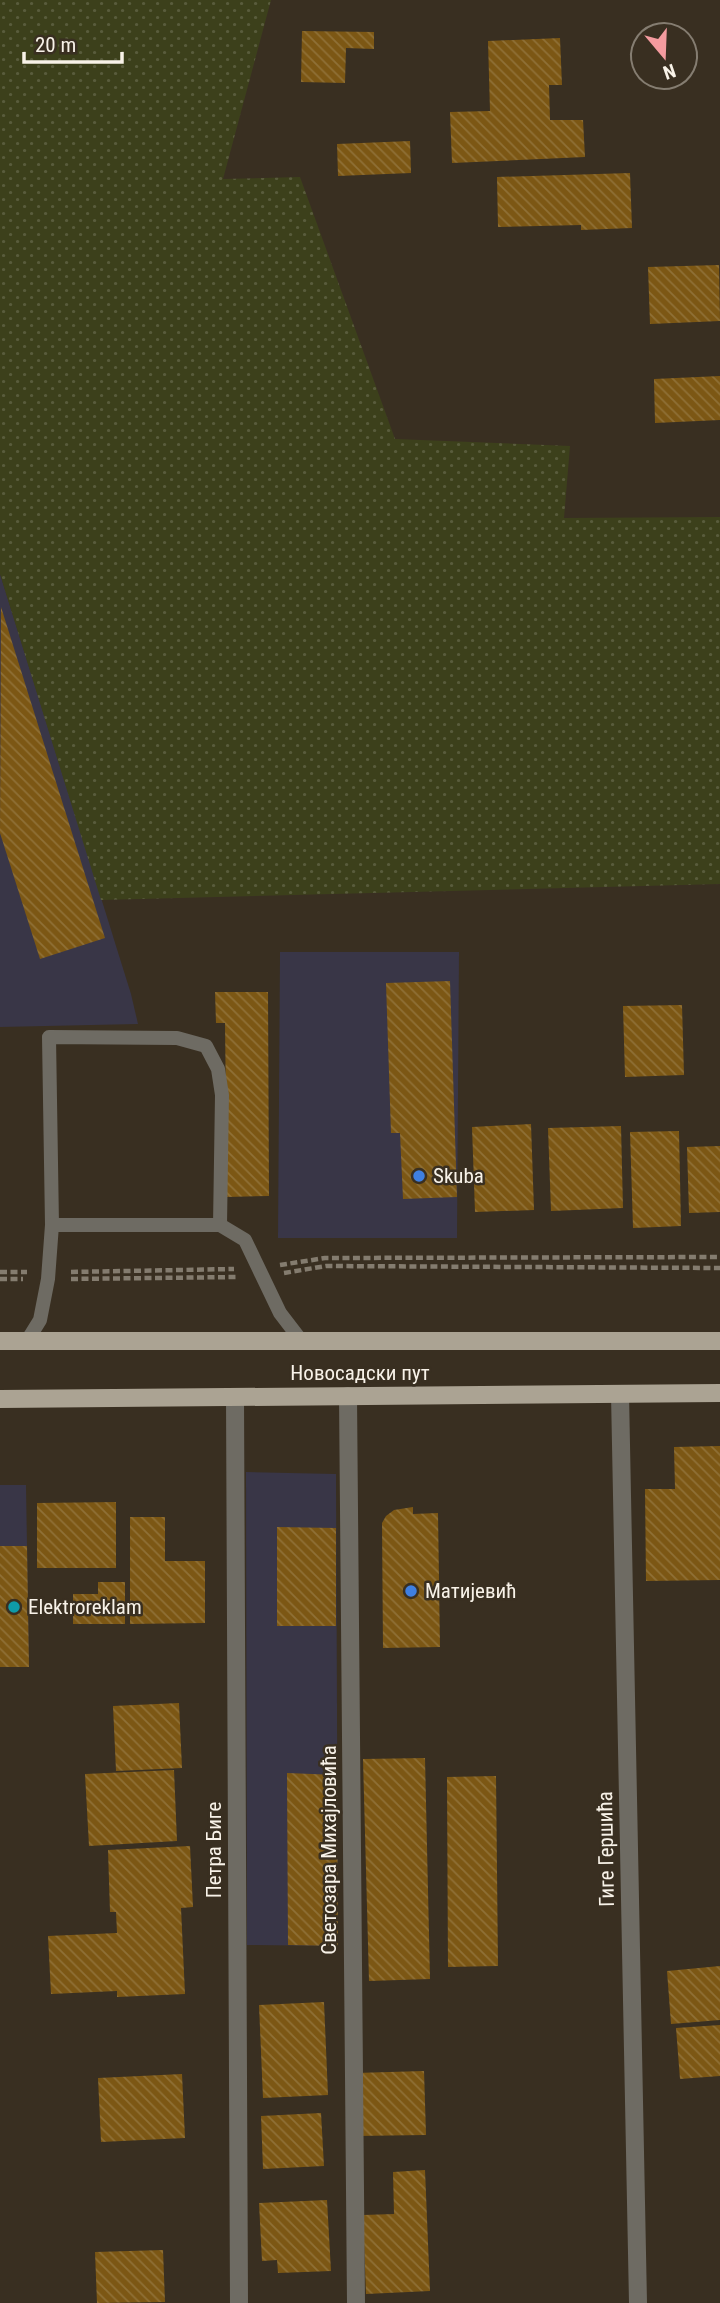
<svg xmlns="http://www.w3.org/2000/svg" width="720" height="2303" font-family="'Roboto Condensed',sans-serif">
<defs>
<pattern id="grass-dots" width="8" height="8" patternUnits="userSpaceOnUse" patternTransform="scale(1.75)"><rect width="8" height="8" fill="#3c401b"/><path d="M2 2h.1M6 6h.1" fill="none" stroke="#595c3c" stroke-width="1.8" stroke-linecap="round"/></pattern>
<pattern id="building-back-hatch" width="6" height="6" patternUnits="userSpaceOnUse" patternTransform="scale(1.75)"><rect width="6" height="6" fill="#7c5714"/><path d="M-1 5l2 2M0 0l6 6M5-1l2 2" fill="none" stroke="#8f7036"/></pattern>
</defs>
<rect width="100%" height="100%" fill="#392f21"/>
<g fill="#393647">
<polygon points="0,574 131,994 138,1024 0,1027"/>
<polygon points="280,952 459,952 457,1238 278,1238"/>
<polygon points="246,1472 336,1474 338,1946 247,1945"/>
<polygon points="0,1485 26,1485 29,1667 0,1667"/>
</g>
<polygon fill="url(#grass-dots)" points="0,0 271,0 223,179 300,177 395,439 570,446 564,518 720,517 720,884 101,900 0,574"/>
<g fill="url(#building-back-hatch)">
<polygon points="302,31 374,32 374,49 346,48 345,83 301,82"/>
<polygon points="560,38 562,85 549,85 550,120 583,120 585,157 452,163 450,112 490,111 488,41"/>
<polygon points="410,141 411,173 338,176 337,144"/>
<polygon points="630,173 632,228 581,230 581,225 498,227 497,177"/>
<polygon points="719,265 720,321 650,324 648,267"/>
<polygon points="720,376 720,420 655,423 654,379"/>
<polygon points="1,607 105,938 40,959 0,833"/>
<polygon points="450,981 457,1197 403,1199 400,1133 391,1133 386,983"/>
<polygon points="215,992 268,992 269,1196 227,1197 225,1023 216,1023"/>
<polygon points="682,1005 684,1075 625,1077 623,1006"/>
<polygon points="531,1124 534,1210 475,1212 472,1127"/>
<polygon points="621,1126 623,1208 551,1211 548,1128"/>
<polygon points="679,1131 681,1226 633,1228 630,1132"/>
<polygon points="720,1146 720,1212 689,1213 687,1147"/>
<polygon points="720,1446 720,1580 646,1581 645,1489 675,1489 674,1447"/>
<polygon points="116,1502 116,1568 37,1568 37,1503"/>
<polygon points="413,1507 413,1514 438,1513 440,1647 383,1648 382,1523 386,1516 394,1510"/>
<polygon points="130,1517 165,1517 165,1561 205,1561 205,1623 130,1624"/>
<polygon points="277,1527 336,1528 336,1626 277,1626"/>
<polygon points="0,1546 27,1546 29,1667 0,1667"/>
<polygon points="98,1582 125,1582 125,1624 73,1624 73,1594 98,1594"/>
<polygon points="179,1703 182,1768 116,1771 113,1706"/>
<polygon points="425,1758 430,1979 369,1981 363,1759"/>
<polygon points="174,1770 177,1841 89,1846 85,1774"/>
<polygon points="287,1773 337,1775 338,1946 288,1945"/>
<polygon points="496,1776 498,1966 448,1967 447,1777"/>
<polygon points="190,1846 193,1907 181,1908 185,1994 117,1997 117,1991 51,1994 48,1936 117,1933 116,1912 110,1912 108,1850"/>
<polygon points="720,1966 720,2020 671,2024 667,1971"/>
<polygon points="324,2002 328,2095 263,2098 259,2005"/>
<polygon points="720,2025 720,2076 680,2079 676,2028"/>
<polygon points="424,2071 426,2135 356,2136 355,2073"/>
<polygon points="182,2074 185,2138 101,2142 98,2078"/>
<polygon points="321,2113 324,2166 263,2169 261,2116"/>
<polygon points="425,2170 430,2291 366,2294 363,2215 394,2214 393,2172"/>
<polygon points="327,2200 331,2271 278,2273 277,2260 262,2261 259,2203"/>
<polygon points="163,2250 165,2302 97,2303 95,2252"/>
</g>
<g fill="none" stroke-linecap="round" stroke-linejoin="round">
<g stroke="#847c6f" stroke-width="4.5" stroke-dasharray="7 3.5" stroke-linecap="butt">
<polyline points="280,1265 325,1258 720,1257"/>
<polyline points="0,1272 27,1272"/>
<polyline points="71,1272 234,1269"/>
<polyline points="284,1273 326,1266 720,1268"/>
<polyline points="0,1279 23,1279"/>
<polyline points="71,1279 237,1277"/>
</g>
<g stroke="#6e6b63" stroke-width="14">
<polyline points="52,1225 49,1037 177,1038 206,1046 218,1069 222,1095 220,1225"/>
<polyline points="27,1341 40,1320 48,1279 52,1225 220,1225 245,1240 280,1313 303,1343"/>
</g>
<g stroke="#6e6b63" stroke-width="18">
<polyline points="620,1394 638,2303"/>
<polyline points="348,1396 356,2303"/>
<polyline points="235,1397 239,2303"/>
</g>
<g stroke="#aba393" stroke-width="18">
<polyline points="0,1341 720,1341"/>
<polyline points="0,1399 720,1393"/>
</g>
</g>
<g fill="#3f7fe0" stroke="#392f21" stroke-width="2.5">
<circle cx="419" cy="1176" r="7"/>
<circle cx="411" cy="1591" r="7"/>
</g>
<circle fill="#0f9aa8" stroke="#392f21" stroke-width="2.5" cx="14" cy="1607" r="7"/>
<g text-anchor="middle" stroke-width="5" stroke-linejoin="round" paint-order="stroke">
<g font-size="21" fill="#f8f2e8" stroke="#392f21" text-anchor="start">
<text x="433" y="1183">Skuba</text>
<text x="425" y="1598">Матијевић</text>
<text x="28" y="1614">Elektroreklam</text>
</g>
<g font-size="21" fill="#f8f2e8" stroke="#392f21">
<text x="360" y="1380">Новосадски пут</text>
<text transform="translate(606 1849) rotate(-91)" y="7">Гиге Гершића</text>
<text transform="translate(214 1850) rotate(-90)" y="7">Петра Биге</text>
<text transform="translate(329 1850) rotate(-90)" y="7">Светозара Михајловића</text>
</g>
</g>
<g transform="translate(664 56) rotate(161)"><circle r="33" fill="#392f21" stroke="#857d71" stroke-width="2"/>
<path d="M0-5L12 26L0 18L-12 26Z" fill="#f49b9f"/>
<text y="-10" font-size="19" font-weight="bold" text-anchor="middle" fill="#f8f2e8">N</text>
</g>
<path d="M24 52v10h98v-10" fill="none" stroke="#f8f2e8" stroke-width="3.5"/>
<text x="35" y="52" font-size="21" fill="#f8f2e8" stroke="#392f21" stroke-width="5" paint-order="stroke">20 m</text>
</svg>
